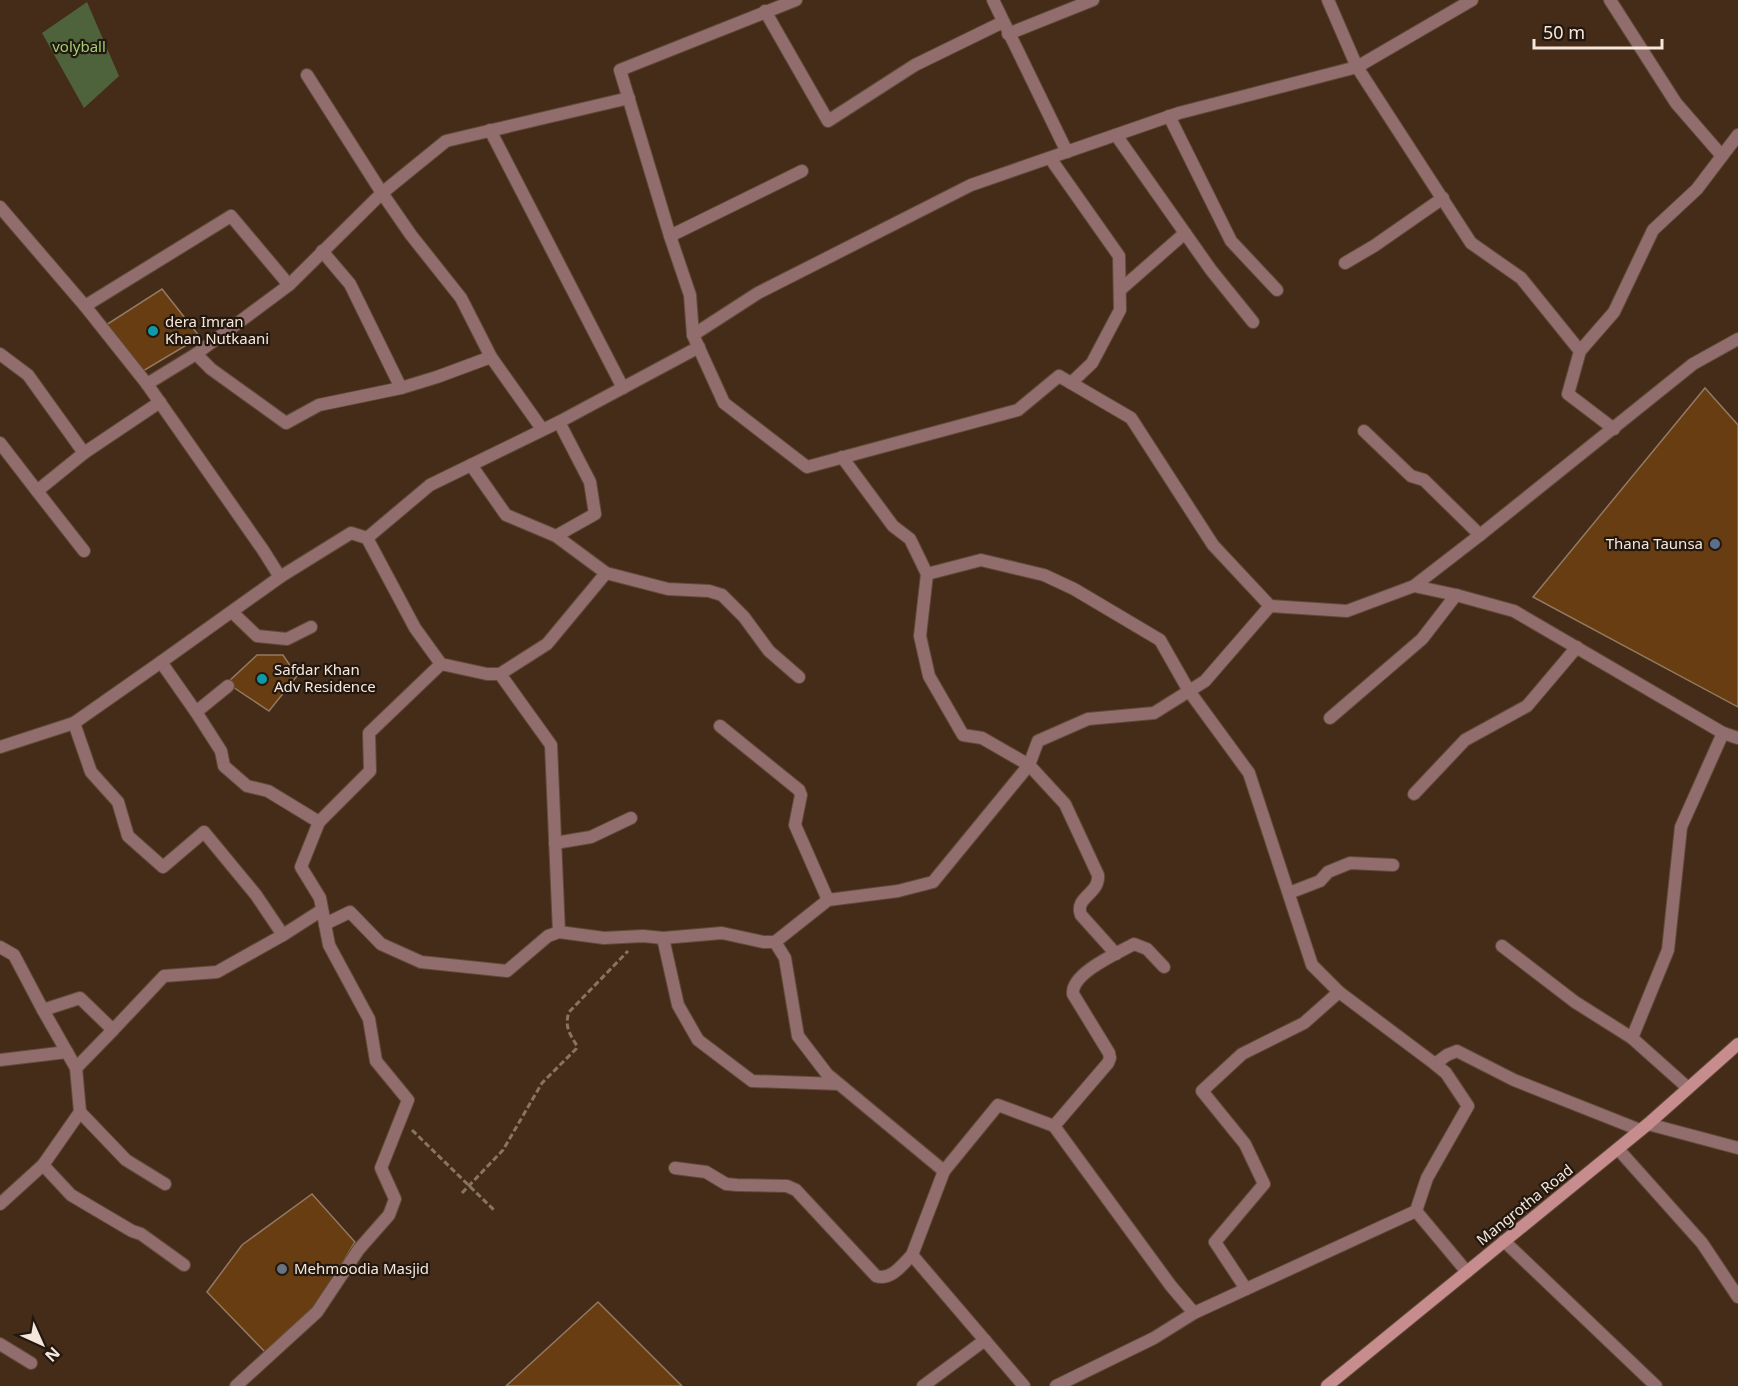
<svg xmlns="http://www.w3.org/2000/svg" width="1738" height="1386" font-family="'Noto Sans',sans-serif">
<rect width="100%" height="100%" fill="#442c18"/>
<polygon fill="#4e633c" points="87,2 119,76 84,108 42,33"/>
<g fill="#683d11" stroke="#947962" stroke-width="1.5">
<polygon points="162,289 200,337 143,371 106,325"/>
<polygon points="1705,388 1738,425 1738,707 1533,597"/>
<polygon points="257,655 283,655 297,676 269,711 227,683"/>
<polygon points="312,1194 355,1242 319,1302 265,1352 207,1292 242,1245"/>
<polygon points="598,1302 682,1386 506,1386"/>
</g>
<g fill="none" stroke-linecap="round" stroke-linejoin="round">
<defs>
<g id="minor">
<polyline points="993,0 1067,152"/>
<polyline points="1328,0 1357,67 1471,243 1521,278 1580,351 1568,394 1614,429"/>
<polyline points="1610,0 1676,103 1722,156"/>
<polyline points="765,11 828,121 915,65 1003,22"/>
<polyline points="1008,34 1093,0"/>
<polyline points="307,75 382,193 289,285 196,354 211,369 286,423 319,405 401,388 437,377 491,357"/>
<polyline points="1169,116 1231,241 1277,290"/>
<polyline points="490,130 623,388"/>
<polyline points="1116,135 1211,270 1253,322"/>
<polyline points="1050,158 1119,256 1120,310 1092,363 1071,383"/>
<polyline points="0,207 85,306 147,384 263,550 280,577"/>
<polyline points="670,236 802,171"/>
<polyline points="322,251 350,284 401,388"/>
<polyline points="1345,263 1374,246 1443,198"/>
<polyline points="1120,290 1185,233"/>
<polyline points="85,306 231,216 289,285"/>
<polyline points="693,335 690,295 670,236 620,70 796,0"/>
<polyline points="699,347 559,422 590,482 595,514 556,536 606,573 668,589 709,591 722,595 744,617 769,651 799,677"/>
<polyline points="1580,351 1614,312 1653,230 1697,189 1738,135"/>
<polyline points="0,354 28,375 84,453"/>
<polyline points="147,384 196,354"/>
<polyline points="542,429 491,357 461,298 411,235 382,193 446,141 629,98"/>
<polyline points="1364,431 1411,476 1424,480 1480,535"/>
<polyline points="0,443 37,491 84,453 160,402"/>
<polyline points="842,457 893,526 910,539 927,574"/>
<polyline points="471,465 430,485 367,538 415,628 441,664 487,674 500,674 547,644 606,573"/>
<polyline points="37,491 84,551"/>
<polyline points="556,536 506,515 471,465 559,422"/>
<polyline points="1414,586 1480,535 1693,364 1738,339"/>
<polyline points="1270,606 1213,545 1131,418 1059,376 1018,410 807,467 724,403 693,335 758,293 971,185 1179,113 1357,67 1472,0"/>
<polyline points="232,612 257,636 287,639 311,627"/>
<polyline points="500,674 551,745 559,932"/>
<polyline points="228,686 196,712 221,751 224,766 247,786 268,791 319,822 301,867 320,898 329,945 369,1019 376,1061 408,1100 381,1168 395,1199 389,1215 359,1249 317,1312 236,1386"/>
<polyline points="196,712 161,662 280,577 351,533 367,538"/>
<polyline points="1330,718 1422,639 1456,595"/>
<polyline points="74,723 91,772 118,802 128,836 163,867 204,832 256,895 283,935"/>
<polyline points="720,726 799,790 801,795 795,825 828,900"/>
<polyline points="0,747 74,723 161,662"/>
<polyline points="1414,794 1465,740 1527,706 1577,647"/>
<polyline points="319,822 370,771 369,733 441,664"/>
<polyline points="555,843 591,837 631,818"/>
<polyline points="1289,893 1320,881 1328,872 1350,863 1393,865"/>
<polyline points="325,924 350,912 381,944 421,962 507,971 548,936 559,932 604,938 643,936 663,938 722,933 763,942 775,942 785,958 798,1036 827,1074 944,1171 912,1255 1024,1386"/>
<polyline points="663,938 678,1005 698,1040 752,1081 839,1084"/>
<polyline points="775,942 828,900 898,891 933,882 1029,765 1038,741 1088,719 1154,713 1205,681 1270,606 1347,611 1414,586 1456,595 1514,611 1723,733 1738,738"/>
<polyline points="1502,946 1575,1002 1632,1038"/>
<polyline points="0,947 14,955 43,1010 80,998 113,1030 164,976 217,972 283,935 322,910"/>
<path d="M 1116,954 L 1081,915 C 1074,897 1100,894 1098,875 L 1065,804 L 1029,765 L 982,738 L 963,735 L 929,676 L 920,636 L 927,574 L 981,560 L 1044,575 L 1074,589 L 1160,640 L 1189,691 L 1249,773 L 1312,965 L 1339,992"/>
<polyline points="0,1060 67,1052"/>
<polyline points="76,1068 113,1030"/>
<polyline points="1688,1088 1632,1038 1668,950 1681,827 1723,733"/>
<polyline points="80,1112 126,1160 165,1184"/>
<polyline points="1648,1124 1738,1148"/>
<path d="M 1054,1126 L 1108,1063 L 1110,1058 L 1109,1053 L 1073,994 C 1071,973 1118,953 1134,944 L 1147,949 L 1164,967"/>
<polyline points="1618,1149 1702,1243 1738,1297"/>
<polyline points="43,1165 71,1195 132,1231 141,1234 184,1265"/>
<path d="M 675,1168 L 706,1172 L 726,1184 L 737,1185 L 787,1186 L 796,1190 L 876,1276 C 891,1281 902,1265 912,1255"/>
<polyline points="944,1171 998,1105 1054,1126 1171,1286 1194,1313"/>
<polyline points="0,1204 43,1165 80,1112 76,1068 43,1010"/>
<polyline points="1504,1241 1656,1386"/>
<polyline points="1467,1272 1416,1211 1427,1178 1468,1106 1446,1073 1435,1064 1447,1055 1457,1051 1514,1080 1640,1130"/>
<polyline points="1246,1289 1215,1242 1264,1184 1245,1144 1202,1091 1242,1054 1304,1023 1339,992 1435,1064"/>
<polyline points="0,1344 31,1363"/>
<polyline points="923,1386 985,1340"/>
<polyline points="1056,1386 1154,1338 1194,1313 1416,1211"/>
</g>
<polyline id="secondary" points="1327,1386 1648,1124 1738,1044"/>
</defs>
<use href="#minor" stroke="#614a37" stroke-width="14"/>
<use href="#secondary" stroke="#614a37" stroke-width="14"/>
<g stroke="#897463" stroke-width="3" stroke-dasharray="6 3" stroke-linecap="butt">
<polyline points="412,1130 494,1210"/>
<path d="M 462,1193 L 503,1150 L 542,1083 L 576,1049 L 577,1046 C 570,1034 564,1027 569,1012 L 628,951"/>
</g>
<use href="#minor" stroke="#916d6d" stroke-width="12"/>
<use href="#secondary" stroke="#c78d8e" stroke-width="12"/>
</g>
<g fill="#0f9aa8" stroke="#22180f" stroke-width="2">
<circle cx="153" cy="331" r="6"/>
<circle cx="262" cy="679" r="6"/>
</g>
<circle fill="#5c6f8a" stroke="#22180f" stroke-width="2" cx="1715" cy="544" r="6"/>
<circle fill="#6b7280" stroke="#22180f" stroke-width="2" cx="282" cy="1269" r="6"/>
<g text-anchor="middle" stroke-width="4.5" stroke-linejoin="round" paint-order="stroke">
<g font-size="15" fill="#a0d072" stroke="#22180f">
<text x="79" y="52">volyball</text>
</g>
<g font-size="15" fill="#f7e7db" stroke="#22180f" text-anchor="start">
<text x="165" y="327">dera Imran<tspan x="165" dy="17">Khan Nutkaani</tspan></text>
<text x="1703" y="549" text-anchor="end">Thana Taunsa</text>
<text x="274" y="675">Safdar Khan<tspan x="274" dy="17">Adv Residence</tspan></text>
<text x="294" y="1274">Mehmoodia Masjid</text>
</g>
<g font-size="15" fill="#f7e7db" stroke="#22180f">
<text transform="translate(1525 1205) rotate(-39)" y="5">Mangrotha Road</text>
</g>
</g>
<g transform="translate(42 1344) rotate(135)" stroke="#22180f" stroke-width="4.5" paint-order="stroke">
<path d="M0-4.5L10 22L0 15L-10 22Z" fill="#f7e7db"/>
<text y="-9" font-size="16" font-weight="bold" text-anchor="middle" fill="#f7e7db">N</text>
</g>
<path d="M1534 39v9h128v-9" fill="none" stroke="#f7e7db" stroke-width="3"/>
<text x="1543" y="39" font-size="18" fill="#f7e7db" stroke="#22180f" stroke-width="4.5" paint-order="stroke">50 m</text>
</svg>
